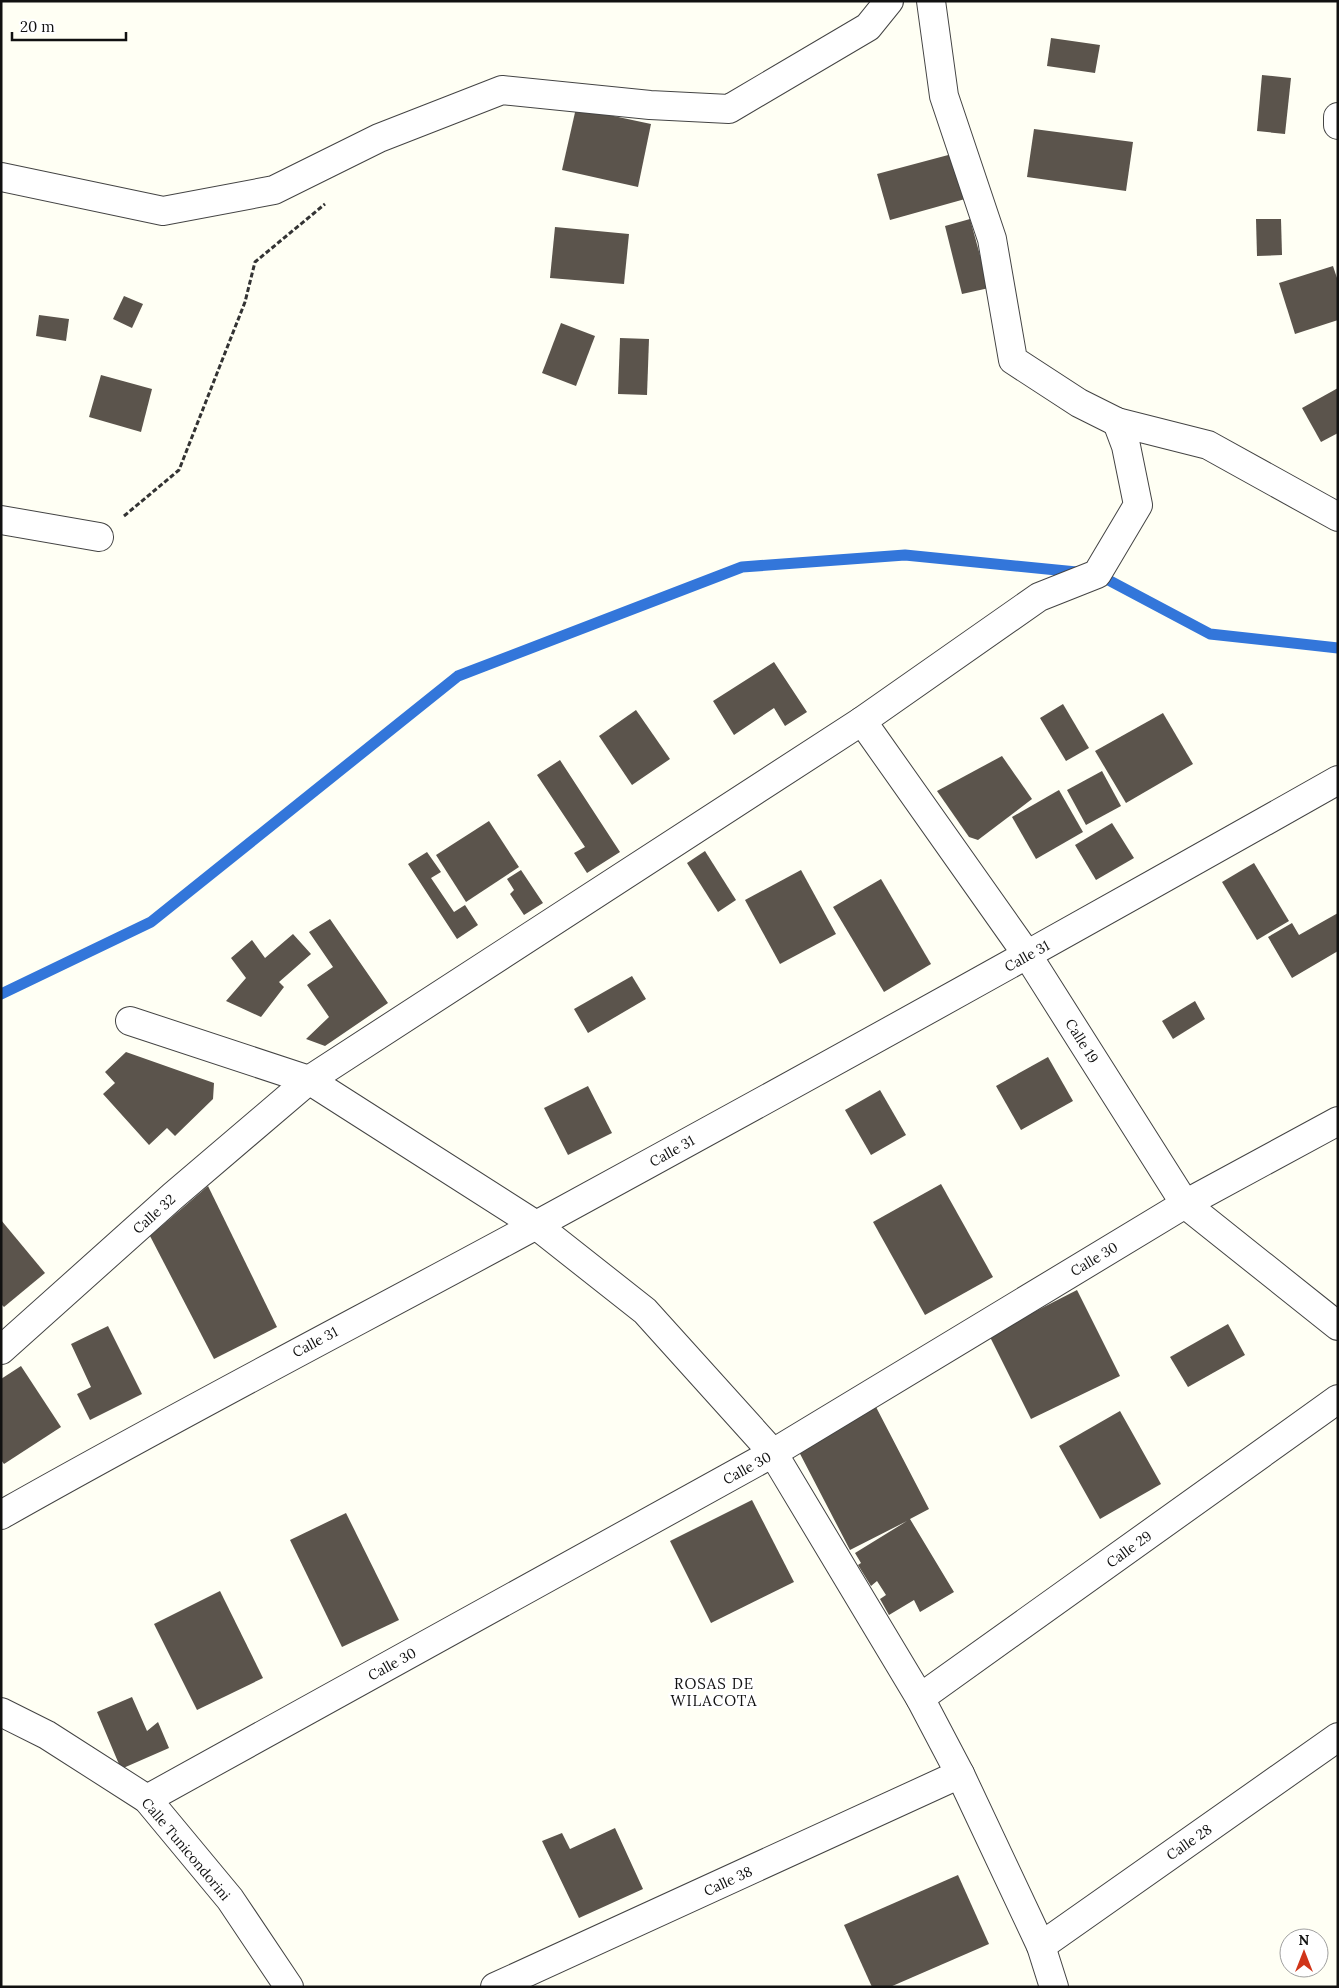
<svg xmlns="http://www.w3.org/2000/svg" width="1339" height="1988" font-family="Lora,serif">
<rect width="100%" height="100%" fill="#fffff4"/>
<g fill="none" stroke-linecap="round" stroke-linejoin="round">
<polyline stroke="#3376da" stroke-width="11" points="1,994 151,922 458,676 742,567 905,555 1097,574 1210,634 1338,648"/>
</g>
<g fill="#5b544c">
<polygon points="1051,38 1100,45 1095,73 1047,66"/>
<polygon points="1262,75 1291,78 1285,134 1257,131"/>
<polygon points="576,108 651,124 638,187 562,170"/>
<polygon points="1034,129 1133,142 1126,191 1027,177"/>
<polygon points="952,154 965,199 890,220 877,174"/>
<polygon points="970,219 989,288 962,294 945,226"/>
<polygon points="1256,219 1281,219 1282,255 1257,256"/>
<polygon points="555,227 629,234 624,284 550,278"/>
<polygon points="1333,266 1338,281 1338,320 1295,334 1279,283"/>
<polygon points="124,296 143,304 132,328 113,319"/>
<polygon points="39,315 69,319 66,341 36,336"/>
<polygon points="561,323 595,336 576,386 542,373"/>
<polygon points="620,338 649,339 647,395 618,394"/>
<polygon points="101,375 152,389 141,432 89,417"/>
<polygon points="1338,388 1338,433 1321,442 1302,408"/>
<polygon points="774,662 807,712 785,726 774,708 734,735 713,701"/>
<polygon points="1063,704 1089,748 1066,761 1040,718"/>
<polygon points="636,710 670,759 632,785 599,736"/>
<polygon points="1163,713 1193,764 1126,803 1095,751"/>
<polygon points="1002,756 1032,799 978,840 969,837 937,791"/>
<polygon points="560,760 620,852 587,873 574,853 585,847 537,775"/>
<polygon points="1102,771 1121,806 1086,825 1067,790"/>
<polygon points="1059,790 1083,832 1036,859 1012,817"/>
<polygon points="489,821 519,867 466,902 436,855"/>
<polygon points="1112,823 1134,858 1096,880 1075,845"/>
<polygon points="705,851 736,900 718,912 687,863"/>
<polygon points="427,852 441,872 431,878 454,912 465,905 478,925 457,939 408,864"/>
<polygon points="1254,863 1289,921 1257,940 1222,882"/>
<polygon points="521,870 543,903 524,915 510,894 514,890 507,879"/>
<polygon points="801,870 836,934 780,964 745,900"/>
<polygon points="881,879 931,964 884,992 833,907"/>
<polygon points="1338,913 1338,951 1292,978 1268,937 1292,923 1299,935"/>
<polygon points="330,919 388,1003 325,1046 306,1039 329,1017 307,985 333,967 309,932"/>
<polygon points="293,934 311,954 279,982 284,987 261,1017 226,1001 246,978 231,958 252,940 265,958"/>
<polygon points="632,976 646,999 588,1033 574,1009"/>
<polygon points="1195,1001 1205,1019 1173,1039 1162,1021"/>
<polygon points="126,1052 214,1083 213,1099 175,1136 167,1128 149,1145 103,1094 115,1083 105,1072"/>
<polygon points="1048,1057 1073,1101 1021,1130 996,1086"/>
<polygon points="588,1086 612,1133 568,1155 544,1108"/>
<polygon points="880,1090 906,1135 871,1155 845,1110"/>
<polygon points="941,1184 993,1277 925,1315 873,1222"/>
<polygon points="208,1186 277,1327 214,1359 150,1236"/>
<polygon points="1,1220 45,1273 4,1307 1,1304"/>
<polygon points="1077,1290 1120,1376 1031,1419 989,1335"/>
<polygon points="1228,1324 1245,1355 1188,1387 1170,1357"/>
<polygon points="108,1326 142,1394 90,1420 77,1394 91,1387 71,1344"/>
<polygon points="21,1366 61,1427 4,1464 1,1460 1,1379"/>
<polygon points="876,1407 929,1509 910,1519 954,1592 920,1612 914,1600 889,1615 880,1599 886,1595 877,1581 871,1586 858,1565 861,1563 855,1553 907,1521 850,1550 797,1448"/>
<polygon points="1120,1411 1161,1484 1100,1519 1059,1446"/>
<polygon points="752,1500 794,1582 711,1623 670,1541"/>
<polygon points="346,1513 399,1620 342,1647 290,1540"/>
<polygon points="220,1591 263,1678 197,1710 154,1624"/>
<polygon points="132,1697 147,1731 158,1722 169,1748 121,1769 97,1712"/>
<polygon points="615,1828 643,1889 579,1918 542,1841 562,1833 570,1849"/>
<polygon points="958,1875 989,1944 890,1987 872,1987 844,1925"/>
</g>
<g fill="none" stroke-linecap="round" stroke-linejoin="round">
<defs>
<g id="minor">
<polyline points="931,1 944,96 992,239 1013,360 1079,403 1117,422 1208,445 1338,517"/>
<polyline points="1338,117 1338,125"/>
<polyline points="1,177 163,211 274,190 379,138 502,90 650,105 729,109 868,27 889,1"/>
<polyline points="1,520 99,537"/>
<polyline points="862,721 1028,956 1185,1204 1338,1326"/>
<polyline points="130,1021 309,1080 536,1225 645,1311 773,1453 920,1698 960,1774 1041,1946 1054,1987"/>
<polyline points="1,1350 173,1196 309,1080 862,721 1039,597 1097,574 1138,505 1126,446 1117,422"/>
<path d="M 1,1515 C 179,1414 361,1320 540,1223 C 808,1077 1073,930 1338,780"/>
<polyline points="920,1698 1338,1399"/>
<polyline points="1,1712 47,1735 147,1799 230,1899 289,1987"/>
<polyline points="147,1799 773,1453 1185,1204 1338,1121"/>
<polyline points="1041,1946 1338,1737"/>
<polyline points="495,1987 960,1774"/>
</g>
</defs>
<use href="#minor" stroke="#444" stroke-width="30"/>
<polyline stroke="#333" stroke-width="3" stroke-dasharray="5 2.5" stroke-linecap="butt" points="124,516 179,470 245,302 255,262 325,204"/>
<use href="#minor" stroke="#fff" stroke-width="28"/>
</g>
<g text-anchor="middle" stroke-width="5" stroke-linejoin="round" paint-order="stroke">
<g font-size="14" fill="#111" stroke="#fff">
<text transform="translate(1027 956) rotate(-29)" y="5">Calle 31</text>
<text transform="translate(1082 1041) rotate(58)" y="5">Calle 19</text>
<text transform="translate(672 1151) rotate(-29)" y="5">Calle 31</text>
<text transform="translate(154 1214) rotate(-42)" y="5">Calle 32</text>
<text transform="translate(1094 1259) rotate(-31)" y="5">Calle 30</text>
<text transform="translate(315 1342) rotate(-28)" y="5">Calle 31</text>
<text transform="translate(747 1468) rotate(-29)" y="5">Calle 30</text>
<text transform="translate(1129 1549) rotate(-36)" y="5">Calle 29</text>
<text transform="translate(392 1664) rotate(-29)" y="5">Calle 30</text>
<text transform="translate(1189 1842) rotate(-35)" y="5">Calle 28</text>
<text transform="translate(186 1849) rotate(50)" y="5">Calle Tunicondorini</text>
<text transform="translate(728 1881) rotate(-25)" y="5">Calle 38</text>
</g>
<g font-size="15" letter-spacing="1" fill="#111" stroke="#fff">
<text x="714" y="1689">ROSAS DE<tspan x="714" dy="17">WILACOTA</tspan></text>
</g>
</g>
<rect width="1339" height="1988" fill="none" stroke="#111111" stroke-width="5"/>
<g transform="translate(1304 1953)"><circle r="24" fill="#ffffff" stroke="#a0a0a0"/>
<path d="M0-4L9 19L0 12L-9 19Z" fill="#d03519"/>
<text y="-8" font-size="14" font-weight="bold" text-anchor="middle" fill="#111111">N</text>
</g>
<path d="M12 32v8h114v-8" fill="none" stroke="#111111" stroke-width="2.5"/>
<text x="20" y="32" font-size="15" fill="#111111" stroke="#ffffff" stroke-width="4" paint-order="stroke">20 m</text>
</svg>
